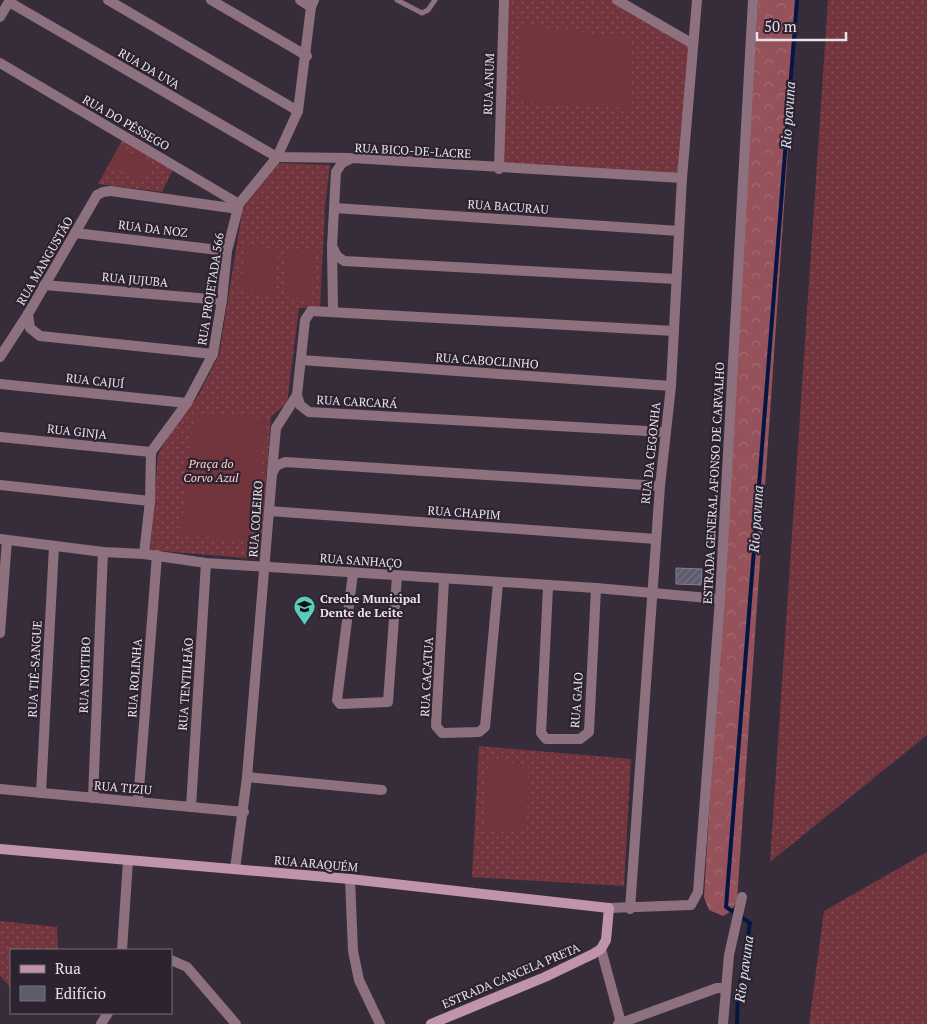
<svg xmlns="http://www.w3.org/2000/svg" width="927" height="1024" font-family="'PT Serif',serif">
<defs>
<pattern id="grass-dots" width="8" height="8" patternUnits="userSpaceOnUse" patternTransform="scale(1.25)"><rect width="8" height="8" fill="#72353d"/><path d="M2 2h.1M6 6h.1" fill="none" stroke="#865259" stroke-width="1.8" stroke-linecap="round"/></pattern>
<pattern id="forest-crowns" width="20" height="18" patternUnits="userSpaceOnUse" patternTransform="scale(1.25)"><rect width="20" height="18" fill="#96525a"/><path d="M2 6a3 3 0 1 1 6 0M12 15a3 3 0 1 1 6 0" fill="none" stroke="#a56b72"/></pattern>
<pattern id="building-hatch" width="6" height="6" patternUnits="userSpaceOnUse" patternTransform="scale(1.25)"><rect width="6" height="6" fill="#5d5b6c"/><path d="M-1 1l2-2M0 6l6-6M5 7l2-2" fill="none" stroke="#747281"/></pattern>
</defs>
<rect width="100%" height="100%" fill="#372d3a"/>
<g fill="url(#grass-dots)">
<polygon points="507,0 611,0 690,45 678,176 501,166"/>
<polygon points="828,0 927,0 927,735 770,862"/>
<polygon points="124,137 174,167 162,192 98,184"/>
<polygon points="278,163 330,165 325,207 320,308 299,308 287,403 271,417 260,559 150,550 158,455 167,437 198,396 219,355 242,212 246,204"/>
<polygon points="479,746 631,759 624,886 472,877"/>
<polygon points="927,852 927,1024 809,1024 824,911"/>
<polygon points="0,921 57,927 58,950 11,950 11,988 0,976"/>
</g>
<polygon fill="url(#forest-crowns)" points="758,0 798,0 737,901 730,912 723,916 709,910 704,897"/>
<g fill="#72353d">
<polygon points="521,25 631,38 629,108 517,102"/>
<polygon points="121,147 153,165 142,182 110,166"/>
<polygon points="244,245 278,249 275,294 242,292"/>
<polygon points="285,251 314,252 312,299 285,297"/>
<polygon points="195,413 266,418 251,542 180,534"/>
<polygon points="488,761 528,764 527,831 484,830"/>
</g>
<g fill="none" stroke-linecap="round" stroke-linejoin="round">
<polyline stroke="#051644" stroke-width="4" points="737,1024 738,995 750,923 726,907 797,0"/>
</g>
<polygon fill="url(#building-hatch)" stroke="#827f92" points="676,568 702,569 701,585 676,584"/>
<g fill="none" stroke-linecap="round" stroke-linejoin="round">
<polyline stroke="#8d717f" stroke-width="5" points="397,0 422,13 428,10 435,0"/>
<g stroke="#8d717f" stroke-width="10">
<polyline points="108,0 298,111"/>
<polyline points="211,0 307,56"/>
<polyline points="300,0 311,7"/>
<polyline points="617,0 693,44"/>
<polyline points="9,2 277,157 349,158"/>
<polyline points="0,17 10,0"/>
<polyline points="0,63 239,204"/>
<polyline points="499,169 504,0"/>
<polyline points="335,208 679,231"/>
<polyline points="75,233 227,251"/>
<polyline points="332,247 333,311"/>
<polyline points="676,279 344,261 337,256 332,246 336,172 342,163 352,158 682,178"/>
<polyline points="44,285 222,300"/>
<polyline points="213,354 40,336 30,328 28,314 97,195 103,192 111,191 238,209"/>
<polyline points="0,357 28,314"/>
<polyline points="301,360 671,386"/>
<polyline points="0,384 187,403"/>
<polyline points="665,432 309,412 300,405 297,395 305,320 311,311 674,331"/>
<polyline points="0,437 151,452"/>
<polyline points="272,472 276,428 297,395"/>
<polyline points="0,485 150,501"/>
<polyline points="269,511 656,539"/>
<polyline points="0,539 103,552 144,554 206,563 596,588 720,599"/>
<polyline points="144,554 150,501 151,452 187,403 213,354 222,300 227,251 239,204 277,157 298,111 311,7 314,0"/>
<polyline points="353,573 337,700 340,704 388,702 397,576"/>
<polyline points="444,580 436,726 442,733 479,732 485,727 498,583"/>
<polyline points="548,587 541,733 546,739 580,739 589,732 596,588"/>
<polyline points="0,633 7,540"/>
<polyline points="247,777 382,790"/>
<polyline points="0,789 244,812"/>
<polyline points="41,793 54,546"/>
<polyline points="93,798 103,552"/>
<polyline points="138,802 157,555"/>
<polyline points="191,807 206,563"/>
<polyline points="235,869 247,777 272,474 276,466 285,462 660,486"/>
<polyline points="350,879 353,951 359,980 380,1024"/>
<polyline points="609,908 691,905 698,892 720,599 753,0"/>
<polyline points="630,909 660,486 671,386 682,178 697,0"/>
<polyline points="601,949 621,1023"/>
<polyline points="122,950 128,861"/>
<polyline points="171,960 187,967 236,1024"/>
<polyline points="101,1024 108,1013"/>
<polyline points="618,1024 717,988 726,988"/>
<polyline points="723,1024 729,955 742,897"/>
</g>
<polyline stroke="#c094ab" stroke-width="10" points="0,849 350,879 609,908 606,940 601,949 593,954 545,977 431,1024"/>
</g>
<defs>
<symbol id="school-pin" viewBox="-11 -11 22 30"><path d="M0 17L-7.5 6A9.5 9.5 0 1 1 7.5 6Z" fill="#5acebd" stroke="#2d2330"/><path d="M0-5L7-2L0 1L-7-2ZM-4 1L0 2.5L4 1V4Q0 6-4 4Z" fill="#111"/></symbol>
</defs>
<g fill-rule="evenodd">
<use href="#school-pin" x="292" y="594" width="25" height="34"/>
</g>
<g text-anchor="middle" stroke-width="4.5" stroke-linejoin="round" paint-order="stroke">
<g font-size="12" fill="#e9e2eb" stroke="#2d2330">
<text transform="translate(149 69) rotate(30)" y="4">RUA DA UVA</text>
<text transform="translate(489 84) rotate(-88)" y="4">RUA ANUM</text>
<text transform="translate(126 123) rotate(30)" y="4">RUA DO PÊSSEGO</text>
<text transform="translate(413 151) rotate(3)" y="4">RUA BICO-DE-LACRE</text>
<text transform="translate(508 207) rotate(4)" y="4">RUA BACURAU</text>
<text transform="translate(153 229) rotate(7)" y="4">RUA DA NOZ</text>
<text transform="translate(45 261) rotate(-60)" y="4">RUA MANGUSTÃO</text>
<text transform="translate(135 280) rotate(5)" y="4">RUA JUJUBA</text>
<text transform="translate(211 289) rotate(-81)" y="4">RUA PROJETADA 566</text>
<text transform="translate(487 361) rotate(4)" y="4">RUA CABOCLINHO</text>
<text transform="translate(95 381) rotate(6)" y="4">RUA CAJUÍ</text>
<text transform="translate(357 402) rotate(3)" y="4">RUA CARCARÁ</text>
<text transform="translate(77 432) rotate(6)" y="4">RUA GINJA</text>
<text transform="translate(651 453) rotate(-84)" y="4">RUA DA CEGONHA</text>
<text transform="translate(714 483) rotate(-87)" y="4">ESTRADA GENERAL AFONSO DE CARVALHO</text>
<text transform="translate(464 513) rotate(4)" y="4">RUA CHAPIM</text>
<text transform="translate(256 519) rotate(-86)" y="4">RUA COLEIRO</text>
<text transform="translate(361 561) rotate(4)" y="4">RUA SANHAÇO</text>
<text transform="translate(35 669) rotate(-87)" y="4">RUA TIÊ-SANGUE</text>
<text transform="translate(85 675) rotate(-88)" y="4">RUA NOITIBO</text>
<text transform="translate(427 677) rotate(-87)" y="4">RUA CACATUA</text>
<text transform="translate(135 678) rotate(-86)" y="4">RUA ROLINHA</text>
<text transform="translate(186 684) rotate(-86)" y="4">RUA TENTILHÃO</text>
<text transform="translate(577 700) rotate(-86)" y="4">RUA GAIO</text>
<text transform="translate(123 788) rotate(5)" y="4">RUA TIZIU</text>
<text transform="translate(316 864) rotate(5)" y="4">RUA ARAQUÉM</text>
<text transform="translate(511 976) rotate(-23)" y="4">ESTRADA CANCELA PRETA</text>
</g>
<g font-size="12" font-style="italic" fill="#fcd1d4" stroke="#2d2330">
<text x="211" y="468">Praça do<tspan x="211" dy="14">Corvo Azul</tspan></text>
</g>
<g font-size="12" font-weight="bold" fill="#e9e2eb" stroke="#2d2330" text-anchor="start">
<text x="320" y="603">Creche Municipal<tspan x="320" dy="14">Dente de Leite</tspan></text>
</g>
<g font-size="14" font-style="italic" fill="#d7e0f0" stroke="#2d2330">
<text transform="translate(788 115) rotate(-86)" y="5">Rio pavuna</text>
<text transform="translate(756 519) rotate(-86)" y="5">Rio pavuna</text>
<text transform="translate(744 969) rotate(-82)" y="5">Rio pavuna</text>
</g>
</g>
<rect x="10" y="949" width="162" height="65" fill="#2d2330" stroke="#786f7b"/>
<rect x="20" y="965" width="25" height="8" fill="#c094ab" stroke="#786f7b"/>
<text x="55" y="974" font-size="15" fill="#e9e2eb">Rua</text>
<rect x="20" y="986" width="25" height="15" fill="#5d5b6c" stroke="#786f7b"/>
<text x="55" y="999" font-size="15" fill="#e9e2eb">Edifício</text>
<path d="M757 32v8h89v-8" fill="none" stroke="#e9e2eb" stroke-width="2.5"/>
<text x="764" y="32" font-size="15" fill="#e9e2eb" stroke="#2d2330" stroke-width="4" paint-order="stroke">50 m</text>
</svg>
